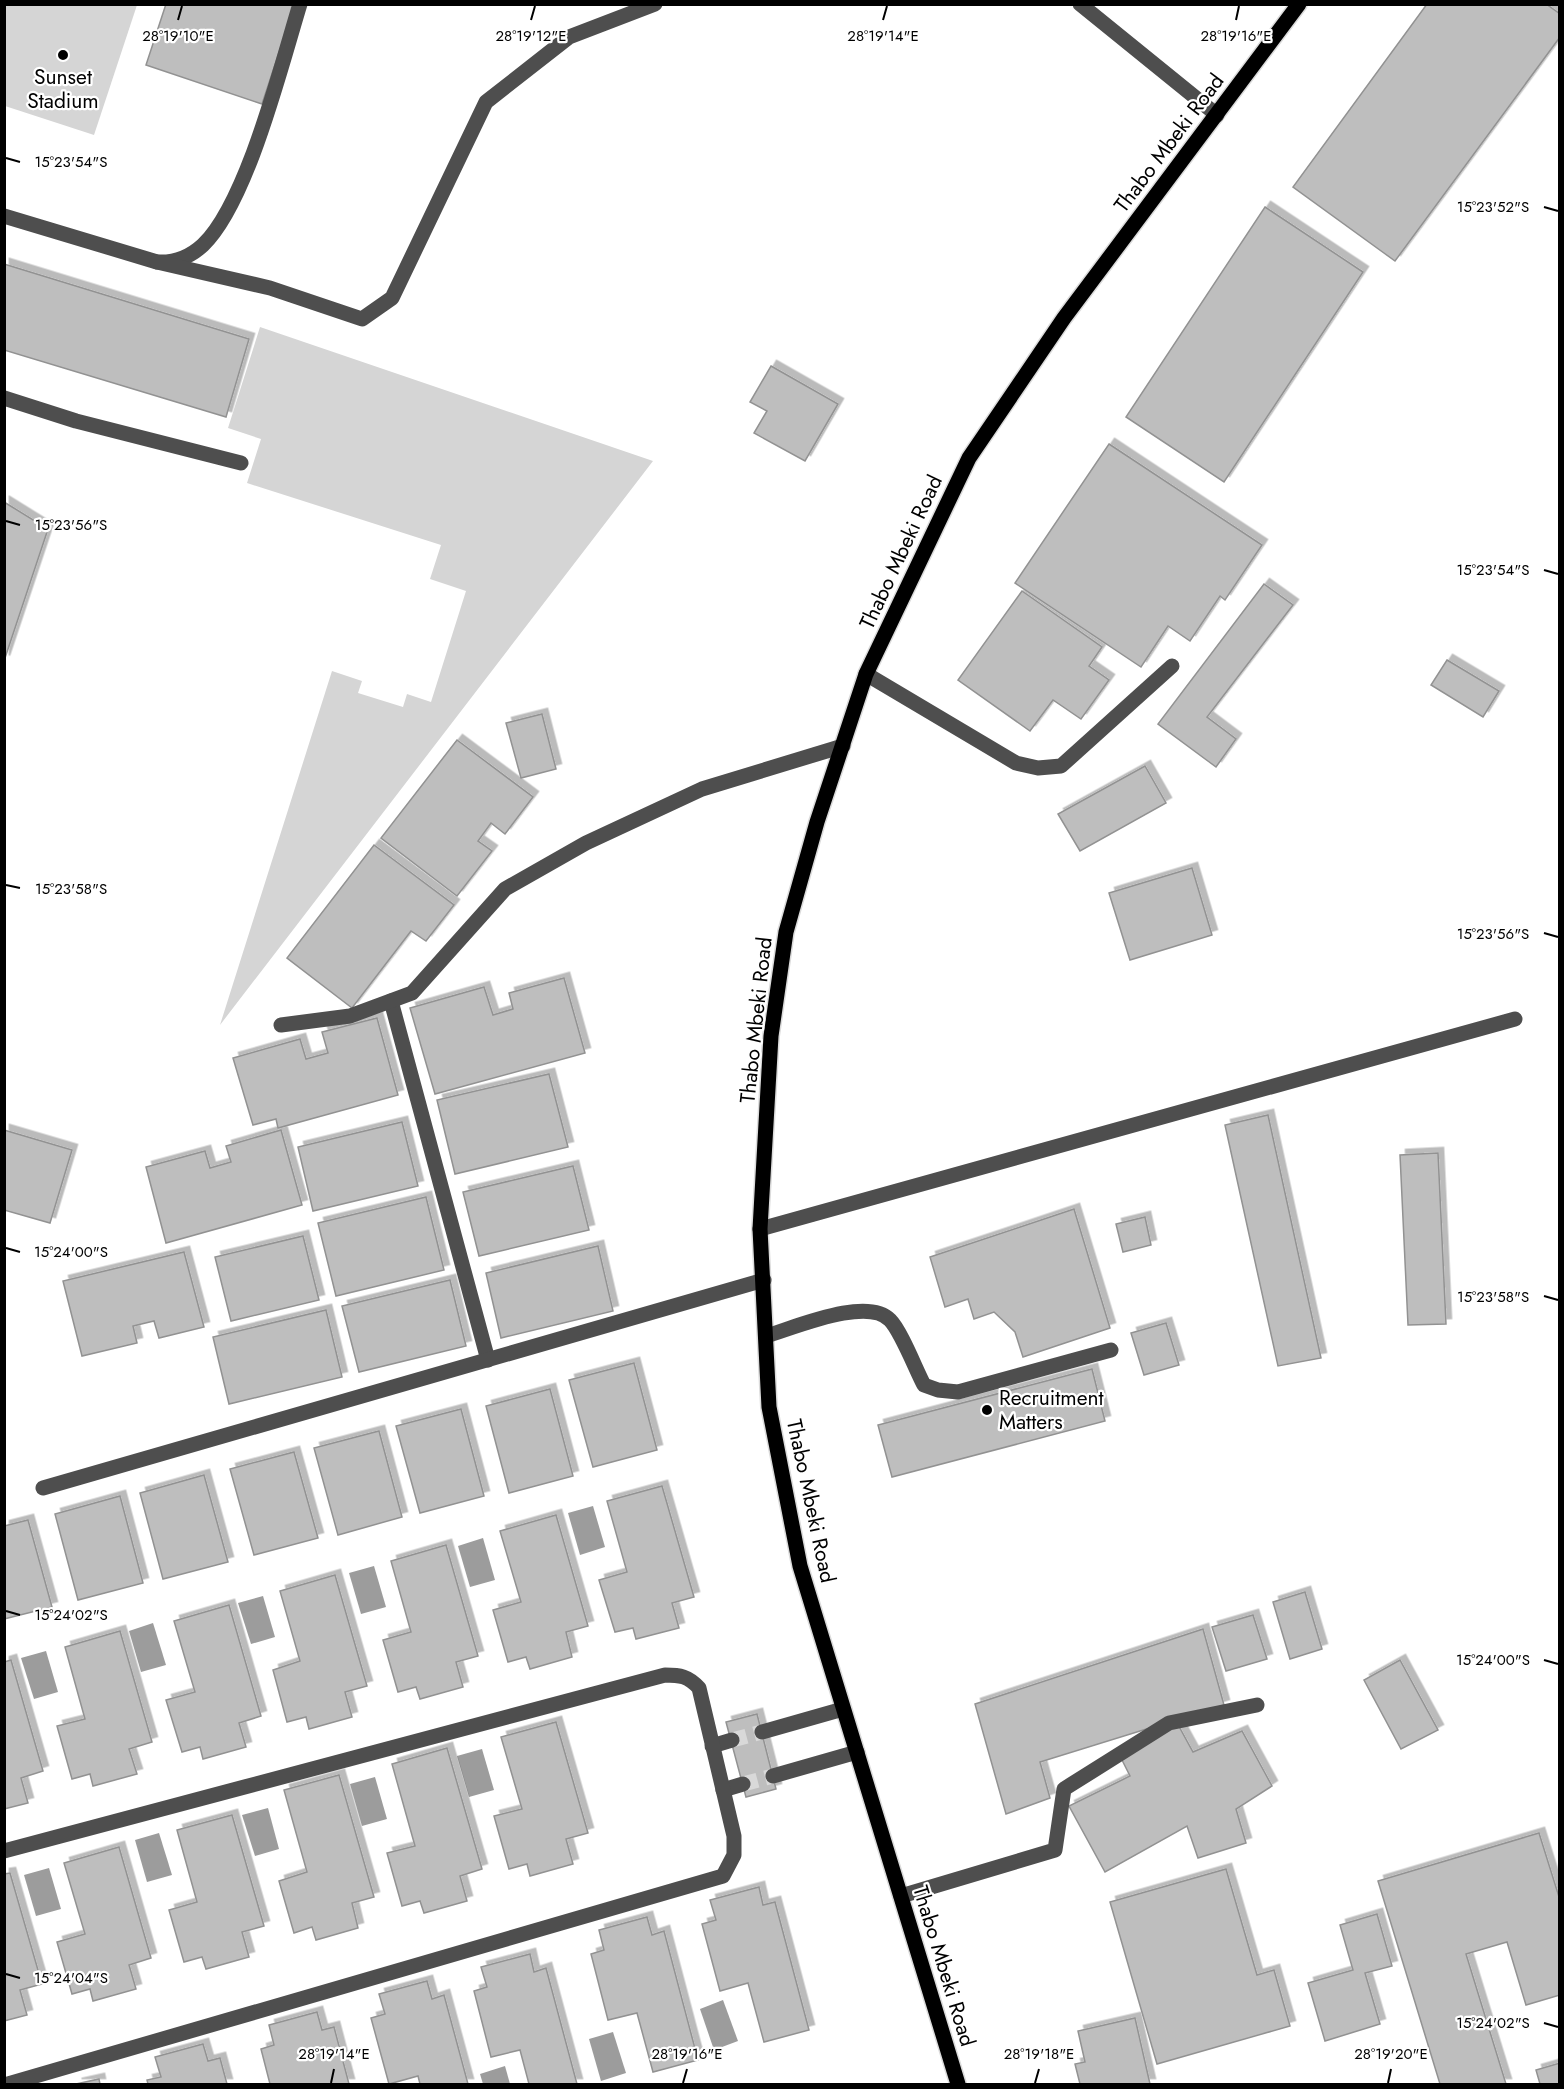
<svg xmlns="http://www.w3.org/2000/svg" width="1564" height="2089" font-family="Jost,sans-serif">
<defs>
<filter id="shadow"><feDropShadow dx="5.5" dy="-5.5" stdDeviation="0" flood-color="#0004"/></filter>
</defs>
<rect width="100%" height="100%" fill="#fff"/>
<g fill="#d5d5d5">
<polygon points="5,4 137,5 94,135 5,106"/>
<polygon points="260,327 653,461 220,1025 332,671 362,681 358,693 403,707 407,694 431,702 466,591 430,579 441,545 247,483 261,439 228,428"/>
</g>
<g fill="#9c9c9c">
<polygon points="593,1506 605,1547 580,1555 568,1513"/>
<polygon points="483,1538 495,1580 470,1587 458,1546"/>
<polygon points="374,1566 386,1607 361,1614 349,1573"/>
<polygon points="263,1596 275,1637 251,1644 238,1603"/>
<polygon points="153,1623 166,1665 141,1672 129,1631"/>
<polygon points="46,1651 58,1692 34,1699 21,1658"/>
<polygon points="482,1749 494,1790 469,1797 457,1756"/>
<polygon points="375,1777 387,1819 362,1826 350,1784"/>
<polygon points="268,1808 279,1849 255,1856 242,1815"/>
<polygon points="159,1833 172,1875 147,1882 135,1840"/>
<polygon points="49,1868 61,1909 36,1916 24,1875"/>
<polygon points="723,2000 738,2041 714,2050 700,2009"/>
<polygon points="613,2032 626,2073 601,2081 589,2039"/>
<polygon points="505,2066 510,2084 483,2084 480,2074"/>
</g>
<g fill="#bebebe" stroke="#929292" stroke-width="1.5" filter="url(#shadow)">
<polygon points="166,4 295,4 262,104 146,65"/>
<polygon points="1427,4 1546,4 1560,14 1560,37 1395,261 1293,187"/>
<polygon points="1265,207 1363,272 1224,482 1126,417"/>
<polygon points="4,264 249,339 226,417 4,350"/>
<polygon points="771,366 838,404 805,461 754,433 767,411 750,402"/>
<polygon points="1109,444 1262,545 1225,600 1220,596 1190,641 1168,626 1141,667 1015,583"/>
<polygon points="4,502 48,529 4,661"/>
<polygon points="1264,584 1293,605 1207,717 1236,739 1216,767 1158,724"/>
<polygon points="1022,591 1102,647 1089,666 1109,680 1081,719 1053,700 1030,731 958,680"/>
<polygon points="1447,660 1499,691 1483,717 1431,685"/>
<polygon points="542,714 556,769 521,778 506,723"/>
<polygon points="457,740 533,797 505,834 491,823 478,841 492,851 457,896 381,838"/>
<polygon points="1145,766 1166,803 1080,851 1058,814"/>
<polygon points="374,845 454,905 426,941 411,931 352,1008 287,958"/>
<polygon points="1192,868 1212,935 1130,960 1109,893"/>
<polygon points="564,978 585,1053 435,1094 410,1008 484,987 493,1015 513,1009 509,993"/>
<polygon points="377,1018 398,1095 278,1128 276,1119 253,1125 233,1058 300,1039 306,1059 328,1053 322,1032"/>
<polygon points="549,1074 568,1147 455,1174 437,1100"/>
<polygon points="1268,1115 1321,1358 1278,1366 1225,1125"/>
<polygon points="402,1122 418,1186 313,1211 298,1147"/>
<polygon points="4,1130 72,1150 50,1223 4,1210"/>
<polygon points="281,1130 302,1205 166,1243 146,1167 205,1151 210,1168 231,1162 226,1146"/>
<polygon points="1438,1153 1446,1324 1408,1325 1400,1155"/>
<polygon points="573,1166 589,1230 479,1256 463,1192"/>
<polygon points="426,1197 444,1270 336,1296 318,1223"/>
<polygon points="1074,1209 1110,1328 1023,1357 1015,1332 994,1312 974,1319 968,1299 945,1307 930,1257"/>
<polygon points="1145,1217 1151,1245 1123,1252 1116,1224"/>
<polygon points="303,1236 319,1300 231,1321 215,1257"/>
<polygon points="598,1246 613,1311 501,1338 486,1273"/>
<polygon points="184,1252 204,1327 159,1338 154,1321 133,1326 137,1343 82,1356 63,1281"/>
<polygon points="450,1280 466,1346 359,1372 342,1306"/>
<polygon points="326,1310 342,1377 229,1404 213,1337"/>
<polygon points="1166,1323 1179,1365 1144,1375 1131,1333"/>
<polygon points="634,1363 657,1450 593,1467 569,1380"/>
<polygon points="1092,1369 1105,1421 892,1477 878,1425"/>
<polygon points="550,1389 573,1476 509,1493 486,1406"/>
<polygon points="461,1409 484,1496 420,1513 396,1426"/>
<polygon points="379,1431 402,1517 338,1535 314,1448"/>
<polygon points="294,1452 318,1538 254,1555 230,1469"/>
<polygon points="204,1475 228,1562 163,1579 140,1493"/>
<polygon points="662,1486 694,1597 672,1603 679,1628 636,1639 633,1628 615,1632 599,1580 627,1572 607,1501"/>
<polygon points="120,1496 143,1583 78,1600 55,1514"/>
<polygon points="556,1515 588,1626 566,1632 572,1657 530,1669 526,1657 508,1662 493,1610 521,1602 500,1531"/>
<polygon points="28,1520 52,1607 4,1619 4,1526"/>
<polygon points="446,1545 478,1656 456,1662 463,1687 420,1699 416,1687 398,1692 383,1640 411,1632 391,1561"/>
<polygon points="335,1575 367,1686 345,1692 352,1717 309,1729 306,1717 287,1722 273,1670 300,1661 280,1591"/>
<polygon points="1305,1592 1322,1649 1290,1659 1273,1602"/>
<polygon points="229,1605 261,1716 239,1723 246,1747 203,1759 200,1747 182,1752 166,1700 195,1692 174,1621"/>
<polygon points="1253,1615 1267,1659 1226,1671 1212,1627"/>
<polygon points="1203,1629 1224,1705 1040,1762 1050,1798 1006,1814 975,1704"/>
<polygon points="120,1631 152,1742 129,1749 137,1774 93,1786 90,1774 72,1779 57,1726 85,1719 65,1647"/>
<polygon points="11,1660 43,1771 21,1778 28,1803 4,1809 4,1662"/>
<polygon points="1400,1660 1438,1730 1401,1749 1364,1680"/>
<polygon points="757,1714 776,1789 746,1797 726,1722"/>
<polygon points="1176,1721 1193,1752 1242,1731 1272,1786 1236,1809 1246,1843 1198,1858 1187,1826 1105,1872 1069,1806 1130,1776 1121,1758"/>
<polygon points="556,1722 588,1833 566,1839 573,1864 530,1876 527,1864 509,1869 494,1816 522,1809 501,1737"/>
<polygon points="447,1748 482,1869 460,1876 467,1901 424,1913 420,1901 402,1906 387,1853 415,1846 392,1764"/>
<polygon points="339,1775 374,1897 352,1903 358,1928 316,1940 312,1927 294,1933 279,1881 307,1872 284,1790"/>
<polygon points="232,1815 264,1926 242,1932 249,1957 206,1969 202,1957 184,1962 169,1910 197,1902 177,1830"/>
<polygon points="1539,1833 1560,1900 1560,1995 1526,2005 1507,1942 1466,1954 1506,2084 1440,2084 1378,1881"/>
<polygon points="119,1847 151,1958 129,1965 136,1989 93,2001 90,1989 72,1994 57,1942 85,1934 64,1863"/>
<polygon points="1226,1869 1257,1975 1274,1970 1290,2026 1157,2064 1110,1902"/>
<polygon points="10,1873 42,1984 20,1990 27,2015 4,2021 4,1874"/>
<polygon points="759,1887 763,1905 775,1902 809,2030 764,2042 748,1983 720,1991 702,1924 716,1920 710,1900"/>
<polygon points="1377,1914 1392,1966 1365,1973 1380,2024 1325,2041 1308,1983 1353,1970 1340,1925"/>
<polygon points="647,1917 652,1935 664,1931 698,2060 653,2072 637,2013 608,2020 591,1954 604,1950 599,1930"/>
<polygon points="530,1954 534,1972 546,1968 577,2084 529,2084 520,2050 491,2057 474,1991 487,1987 481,1967"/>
<polygon points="427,1981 432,1999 444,1995 468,2084 420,2084 418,2076 389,2084 371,2018 385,2014 379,1994"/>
<polygon points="317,2012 322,2030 334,2027 349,2084 270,2084 261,2049 274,2045 269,2025"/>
<polygon points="1135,2018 1150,2084 1080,2084 1075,2064 1085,2062 1078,2031"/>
<polygon points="203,2044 208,2061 220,2058 227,2084 148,2084 147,2080 161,2077 155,2057"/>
<polygon points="1560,2063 1560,2084 1540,2084 1536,2070"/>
<polygon points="99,2079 100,2084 76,2084"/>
</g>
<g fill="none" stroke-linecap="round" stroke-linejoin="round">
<g stroke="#d9d9d9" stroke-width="15" stroke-dasharray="15 8" stroke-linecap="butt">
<polyline points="732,1740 762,1732"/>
<polyline points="743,1784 773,1776"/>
</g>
<defs>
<polyline id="major" points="958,2084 800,1566 769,1407 760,1229 771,1036 786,932 817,822 866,674 969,458 1064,318 1299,4"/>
</defs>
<use href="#major" stroke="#dbdbdb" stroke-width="18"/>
<g stroke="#4e4e4e" stroke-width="15">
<polyline points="1080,4 1217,115"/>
<path d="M 4,216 L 157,262 C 174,263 190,257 203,245 C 247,203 281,66 300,4"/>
<polyline points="157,262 270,288 362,319 392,298 486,102 569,37 655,4"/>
<polyline points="4,398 76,421 241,463"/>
<polyline points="866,674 1016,763 1038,768 1061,766 1172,666"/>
<polyline points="391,1001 488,1360"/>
<polyline points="281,1025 350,1016 412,993 505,889 586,843 702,789 843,746"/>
<polyline points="760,1229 1515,1019"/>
<path d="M 766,1336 C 794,1328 867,1296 890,1320 C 901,1331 916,1370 924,1385 L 938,1390 L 958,1392 L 1111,1350"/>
<polyline points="43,1488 764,1280"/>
<polyline points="762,1732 843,1709"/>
<polyline points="712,1746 732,1740"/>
<polyline points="773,1776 857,1752"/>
<polyline points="723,1790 743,1784"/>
<path d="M 4,1851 L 665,1675 C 680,1675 688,1676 699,1688 L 734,1836 L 734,1855 L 723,1876 L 8,2084"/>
<polyline points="901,1896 1055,1850 1064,1789 1169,1723 1257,1705"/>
</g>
<use href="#major" stroke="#000" stroke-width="15"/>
</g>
<path fill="none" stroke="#000" stroke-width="2" d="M 178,20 L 182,6M 531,20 L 535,6M 883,20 L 887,6M 1236,20 L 1239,6M 6,158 L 20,162M 1544,207 L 1558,211M 6,521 L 20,525M 1544,570 L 1558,574M 6,885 L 20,888M 1544,933 L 1558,937M 6,1248 L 20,1252M 1544,1296 L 1558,1300M 6,1611 L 20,1615M 1544,1660 L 1558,1664M 6,1974 L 20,1978M 1544,2023 L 1558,2027M 331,2083 L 334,2069M 683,2083 L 687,2069M 1035,2083 L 1039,2069M 1388,2083 L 1391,2069"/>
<g fill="#000" stroke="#fff" stroke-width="2">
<circle cx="63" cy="55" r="6"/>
<circle cx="987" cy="1410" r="6"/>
</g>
<g text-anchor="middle" stroke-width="4.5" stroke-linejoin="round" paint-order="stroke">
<g font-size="21" fill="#000" stroke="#fff">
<text x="63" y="84">Sunset<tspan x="63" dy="24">Stadium</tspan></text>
<text x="999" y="1405" text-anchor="start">Recruitment<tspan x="999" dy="24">Matters</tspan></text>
</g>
<g font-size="21" fill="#000" stroke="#fff">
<text transform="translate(1169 143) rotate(-53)" y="7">Thabo Mbeki Road</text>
<text transform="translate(901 552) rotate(-65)" y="7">Thabo Mbeki Road</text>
<text transform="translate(756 1020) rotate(-84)" y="7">Thabo Mbeki Road</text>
<text transform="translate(811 1501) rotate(78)" y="7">Thabo Mbeki Road</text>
<text transform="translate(944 1966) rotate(73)" y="7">Thabo Mbeki Road</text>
</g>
</g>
<g font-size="15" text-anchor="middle" fill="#000" stroke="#fff" stroke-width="4.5" stroke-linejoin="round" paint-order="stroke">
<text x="178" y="41">28°19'10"E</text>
<text x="531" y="41">28°19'12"E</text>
<text x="883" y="41">28°19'14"E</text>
<text x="1236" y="41">28°19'16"E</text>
<text x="71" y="167">15°23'54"S</text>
<text x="1493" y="212">15°23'52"S</text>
<text x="71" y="530">15°23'56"S</text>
<text x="1493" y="575">15°23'54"S</text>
<text x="71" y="894">15°23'58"S</text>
<text x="1493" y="939">15°23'56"S</text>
<text x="71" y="1257">15°24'00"S</text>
<text x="1493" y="1302">15°23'58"S</text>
<text x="71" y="1620">15°24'02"S</text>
<text x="1493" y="1665">15°24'00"S</text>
<text x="71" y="1983">15°24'04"S</text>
<text x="1493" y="2028">15°24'02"S</text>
<text x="334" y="2059">28°19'14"E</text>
<text x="687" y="2059">28°19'16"E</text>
<text x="1039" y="2059">28°19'18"E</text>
<text x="1391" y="2059">28°19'20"E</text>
</g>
<rect width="1564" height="2089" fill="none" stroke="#000000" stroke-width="12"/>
</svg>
